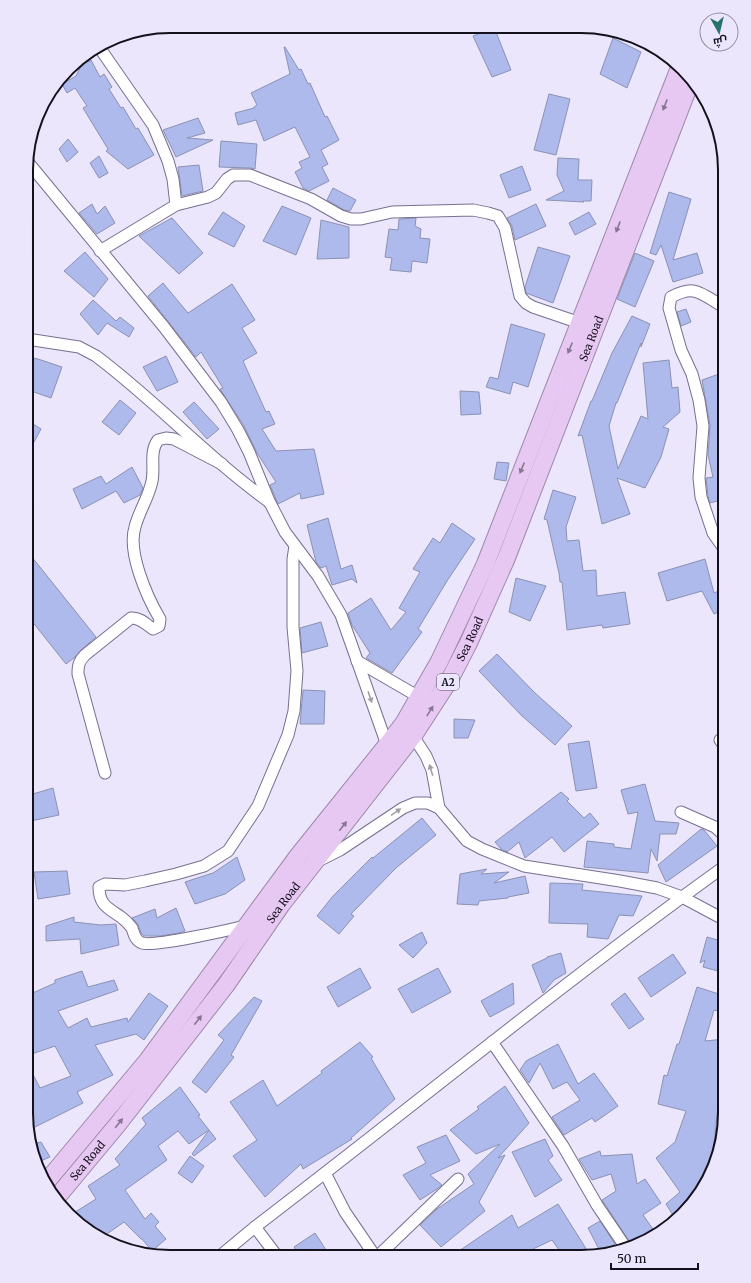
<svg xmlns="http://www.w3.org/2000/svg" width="751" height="1283" font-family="Merriweather,Cairo,serif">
<rect width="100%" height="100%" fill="#ebe6fc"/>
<g fill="#aeb9ec" stroke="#8b92b3">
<polygon points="494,27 511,70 492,77 473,36"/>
<polygon points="613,38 641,52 627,88 600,74"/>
<polygon points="284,47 285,47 299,70 301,69 308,84 310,83 325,117 327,116 339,140 321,150 328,164 322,167 329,181 309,191 303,188 295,172 302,168 299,162 310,157 295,127 264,141 256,120 238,125 235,113 254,108 254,107 257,105 251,93 290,74"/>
<polygon points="85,56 89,62 91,60 100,77 104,74 112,87 109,89 121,108 123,107 136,129 138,128 154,155 128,169 106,151 108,149 83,108 87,106 75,88 67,93 62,84 76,76 81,66 76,61"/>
<polygon points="549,94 570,99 556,155 534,150"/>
<polygon points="198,118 205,133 187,138 213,140 176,157 163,130"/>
<polygon points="68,139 78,152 67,162 59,149"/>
<polygon points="221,141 257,144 255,169 250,168 219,167"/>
<polygon points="99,156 108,173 99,178 90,163"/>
<polygon points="558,158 579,159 578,180 592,180 591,201 583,201 584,202 546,200 564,191 557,175"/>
<polygon points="199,165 203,191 182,196 178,167"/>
<polygon points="522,166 531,190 509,198 500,175"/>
<polygon points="333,188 356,200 350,211 344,210 327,200"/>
<polygon points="669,192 691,199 673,260 697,253 703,273 673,282 661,245 656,255 650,253"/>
<polygon points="92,204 97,214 105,206 115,223 97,234 79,213"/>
<polygon points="536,204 546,226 515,240 512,226 507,218"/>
<polygon points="282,206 311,218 296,255 263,241"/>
<polygon points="223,212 245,226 234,247 208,234"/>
<polygon points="589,212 596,224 575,235 569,223"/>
<polygon points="172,218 203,253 179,274 139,236"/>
<polygon points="416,218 415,226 421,229 420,238 430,239 427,263 412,261 411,272 390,270 392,258 385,257 389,229 398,230 399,219"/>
<polygon points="321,220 349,227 349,258 317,259"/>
<polygon points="538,247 570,256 553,303 526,293 525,287"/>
<polygon points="85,252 108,279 94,297 64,271"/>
<polygon points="635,253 654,261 635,307 617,299"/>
<polygon points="163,283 188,313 232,284 255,320 242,328 257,353 243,361 266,412 269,411 275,424 262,429 276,451 314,449 324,494 301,499 300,493 278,504 270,485 276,482 257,453 244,426 220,389 223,388 201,352 196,357 148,296"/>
<polygon points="93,300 116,321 120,317 134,328 129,337 107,323 98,335 80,314"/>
<polygon points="686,309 691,322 681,326 677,312"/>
<polygon points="632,316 650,324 641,347 641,343 617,403 616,403 609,426 618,469 641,416 648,419 643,363 669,360 672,388 678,387 680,412 663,427 669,429 661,457 645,488 617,478 630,514 602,524 582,435 578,436 591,401 592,401 612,353"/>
<polygon points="511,324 545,334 528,387 513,382 510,394 486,387 490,377 498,379"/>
<polygon points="166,356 178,382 157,391 143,367"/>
<polygon points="27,357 38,359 62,367 51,398 28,390 30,382 27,381"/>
<polygon points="719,374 722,385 725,384 725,398 720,400 723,417 725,419 725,499 710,503 708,496 706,478 713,477 708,455 710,425 702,380"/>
<polygon points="460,391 479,392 481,414 461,415"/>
<polygon points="120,400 136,413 119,435 102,422"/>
<polygon points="194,402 219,429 207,439 183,412"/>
<polygon points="27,420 41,429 27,455"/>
<polygon points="497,462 509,463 506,481 494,479"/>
<polygon points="132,467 143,488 140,495 124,503 116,491 82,509 73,489 101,476 106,484"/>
<polygon points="553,490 576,497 566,527 567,541 579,540 583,571 596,570 597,596 625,592 630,624 603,628 602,625 567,630 562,582 560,582 559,573 547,520 544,519"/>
<polygon points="328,518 341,569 352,565 357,583 352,579 332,585 326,566 321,568 316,562 307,525"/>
<polygon points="452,523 475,539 447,581 418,629 422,632 392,673 366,658 370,653 352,625 348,613 371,598 391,630 406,612 399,608 420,572 413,569 433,538 440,543"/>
<polygon points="27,551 96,637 81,650 74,658 66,664 27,615"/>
<polygon points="705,559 714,593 725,588 725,609 714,614 702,591 667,601 658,573"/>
<polygon points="516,578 546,586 530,621 509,612"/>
<polygon points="321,622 328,646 302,653 300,628"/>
<polygon points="497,654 535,693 572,726 555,745 521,715 479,671"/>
<polygon points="303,690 325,691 324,724 300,724"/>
<polygon points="454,719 475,720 468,738 454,738"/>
<polygon points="589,741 597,788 576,791 568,744"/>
<polygon points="645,784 655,821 679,823 676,834 660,834 657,861 651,849 648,873 584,867 587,841 614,844 614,847 631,849 638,812 628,814 621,790"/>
<polygon points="53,788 59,815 26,822 26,796"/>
<polygon points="561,792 569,799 567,801 584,818 590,813 599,824 564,852 552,837 525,858 519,842 507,852 501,849 495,842"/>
<polygon points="422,818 436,835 396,868 351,914 354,916 339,934 317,916 333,896 372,857 373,858"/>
<polygon points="701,829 704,830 717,846 666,882 658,865"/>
<polygon points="237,857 245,880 225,894 195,904 185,882 213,873"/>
<polygon points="487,869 481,874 509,872 494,883 525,876 529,893 508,897 508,898 479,901 478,905 457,904 460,874"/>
<polygon points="67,871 70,894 38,899 34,872"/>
<polygon points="550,883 583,884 582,890 642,896 633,916 619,915 608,939 587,937 588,924 549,923"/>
<polygon points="176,908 185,931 179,933 160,936 144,936 141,933 138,924 132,918 155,909 157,918"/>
<polygon points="74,917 74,922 101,925 116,924 119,945 81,954 80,939 46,941 46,926"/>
<polygon points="422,932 427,943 413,958 399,945"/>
<polygon points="707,937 725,942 725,973 703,967 705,960 700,963"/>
<polygon points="561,953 566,973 554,980 543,993 532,965 547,958 547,957"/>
<polygon points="673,954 686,973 651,997 638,978"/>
<polygon points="360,968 371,988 338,1007 327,987"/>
<polygon points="438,968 451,992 412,1013 398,989"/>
<polygon points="82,971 88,987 114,980 118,990 58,1011 68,1028 87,1018 91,1027 127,1018 128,1022 149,993 168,1006 144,1040 136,1034 95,1045 113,1075 77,1092 83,1103 29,1130 26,1113 26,1061 40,1088 71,1076 55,1046 26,1056 26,1036 33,1033 26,1018 26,996 55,983 55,980"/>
<polygon points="513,983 514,1004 490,1017 481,1001"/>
<polygon points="697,987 725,996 725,1013 714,1010 705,1041 725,1039 725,1096 723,1104 718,1105 714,1144 719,1150 717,1160 710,1174 699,1181 703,1185 695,1200 674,1217 666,1204 680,1192 656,1158 675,1142 686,1111 658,1104 664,1075 667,1076 677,1044 679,1044"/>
<polygon points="625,993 644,1019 629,1029 611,1004"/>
<polygon points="254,997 262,1001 231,1055 234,1057 206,1093 192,1082 224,1040 218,1035"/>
<polygon points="360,1042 373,1057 371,1058 395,1099 351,1138 352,1139 303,1169 301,1164 265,1197 233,1156 257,1140 230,1102 263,1080 277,1106 322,1073 321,1071"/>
<polygon points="558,1044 578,1084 594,1073 618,1106 595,1122 592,1118 564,1135 552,1117 580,1100 567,1082 553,1089 540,1063 529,1083 520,1070 526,1061"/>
<polygon points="505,1086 529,1123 498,1158 505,1155 479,1202 485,1211 441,1247 420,1225 437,1209 474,1184 468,1174 500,1144 476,1154 450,1130 479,1109 477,1107"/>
<polygon points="180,1087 200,1115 198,1116 209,1130 189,1144 178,1131 158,1146 167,1160 125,1190 145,1219 151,1213 159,1222 155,1226 166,1239 152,1251 142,1239 141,1239 124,1222 104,1236 82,1227 72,1214 96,1199 88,1186 120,1165 115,1159 146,1124 142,1118"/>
<polygon points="209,1130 216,1139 194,1156 192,1154"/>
<polygon points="446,1135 460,1161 430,1175 442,1185 437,1189 420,1200 403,1175 426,1163 417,1147"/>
<polygon points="545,1139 553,1156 548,1160 562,1180 535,1197 512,1152"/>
<polygon points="41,1142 50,1157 36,1163 32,1144"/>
<polygon points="600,1151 601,1156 632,1154 637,1184 645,1179 661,1203 643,1215 655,1232 636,1246 633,1247 602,1200 616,1191 611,1174 592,1180 579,1159"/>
<polygon points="190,1156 204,1166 192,1183 178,1173"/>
<polygon points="558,1204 590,1255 581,1257 564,1257 552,1240 533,1249 538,1257 450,1257 512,1215 518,1228"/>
<polygon points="600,1221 615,1244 601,1253 588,1228"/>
<polygon points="315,1233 330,1256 300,1256 294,1247"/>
</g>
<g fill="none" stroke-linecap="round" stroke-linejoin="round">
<defs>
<g id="minor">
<polyline points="99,47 153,125 168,161 173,179 176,205"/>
<polyline points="27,161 164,327 221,402 238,430 249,452 269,501 285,532 318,576 341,615 387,745"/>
<polyline points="100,251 176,205 208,197 216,193 227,179 233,175 250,175 311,199 341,216 351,219 361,219 392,212 473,210 488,213 498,216 505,228 520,296 526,303 533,307 580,323"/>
<path d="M 27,339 L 79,347 L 96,356 C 156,401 207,457 268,501"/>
<path d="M 725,550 L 713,533 L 701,497 L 699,478 L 703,426 L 699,400 L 692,374 L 681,350 L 669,308 L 671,297 C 677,294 686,290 693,291 C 702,292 717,303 725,308"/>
<polyline points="357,661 419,697"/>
<polyline points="413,736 426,756 432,770 439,808 467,841 482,849 524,866 620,881 657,888 682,897 725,920"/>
<polyline points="720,740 725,747"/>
<path d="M 105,773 L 78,674 C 78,665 79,661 85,655 L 131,618 C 139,617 146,624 153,629 L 159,626 L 160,619 C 147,597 127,552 135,527 C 139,511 149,497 152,481 C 155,467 149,452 158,440 L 166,438 L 174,439 L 222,464"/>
<polyline points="681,812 715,827 725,836"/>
<polyline points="318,861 340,850 403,808 415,803 428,803 439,808"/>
<path d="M 245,926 C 229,930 153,947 142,943 C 135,940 134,934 132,928 C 129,924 125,920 121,917 C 108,908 99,905 99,887 L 105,884 L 125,885 L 145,881 L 176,874 L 204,866 L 228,851 L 258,806 L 288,735 L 294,711 L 297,671 L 293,627 L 293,559 L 295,546"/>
<polyline points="492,1042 563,1146 597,1205 626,1248"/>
<polyline points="325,1173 345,1212 375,1256"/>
<polyline points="255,1227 277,1256"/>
<path d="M 220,1256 L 255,1227 C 412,1107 565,981 725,866"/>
<polyline points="378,1256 458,1179"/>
</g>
<g id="highway">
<polyline points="47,1181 148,1060 298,856 387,745 404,723 439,662 485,565 679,69"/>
<path id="s1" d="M 58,1196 L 118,1124 L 226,985 L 281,905 L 413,736 L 450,679 L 468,644 L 506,559 L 690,83"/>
</g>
</defs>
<use href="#minor" stroke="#776f8f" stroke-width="13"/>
<use href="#highway" stroke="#9d88a7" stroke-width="19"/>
<use href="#minor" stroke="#fff" stroke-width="11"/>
<use href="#highway" stroke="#e7c8f2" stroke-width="17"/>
</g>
<defs><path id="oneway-solid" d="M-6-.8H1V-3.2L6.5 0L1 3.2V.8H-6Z"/></defs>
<g fill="#887592">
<use href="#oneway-solid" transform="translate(665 105) rotate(111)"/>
<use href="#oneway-solid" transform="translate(618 227) rotate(111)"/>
<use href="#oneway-solid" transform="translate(570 348) rotate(112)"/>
<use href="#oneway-solid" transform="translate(522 468) rotate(112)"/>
<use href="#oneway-solid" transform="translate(430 711) rotate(-58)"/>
<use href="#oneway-solid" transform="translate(343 826) rotate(-52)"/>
<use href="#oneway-solid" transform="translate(198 1020) rotate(-52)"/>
<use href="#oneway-solid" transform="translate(119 1123) rotate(-51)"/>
</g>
<g fill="#a19fa4">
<use href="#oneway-solid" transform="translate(370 697) rotate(71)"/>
<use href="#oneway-solid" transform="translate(431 770) rotate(-107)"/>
<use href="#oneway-solid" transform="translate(396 812) rotate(-34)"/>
</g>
<g text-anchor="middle" stroke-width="3" stroke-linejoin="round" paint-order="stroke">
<rect fill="#ebe6fc" stroke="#54505f" stroke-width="1" x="437" y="674" width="22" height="16" rx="3"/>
<g font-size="10" font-weight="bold" fill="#14101c">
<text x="448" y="686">A2</text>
</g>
<g font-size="11" fill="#14101c" stroke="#ebe6fc">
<text dy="4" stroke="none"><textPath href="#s1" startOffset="1018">Sea Road</textPath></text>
<text dy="4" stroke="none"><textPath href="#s1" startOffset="694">Sea Road</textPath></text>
<text dy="4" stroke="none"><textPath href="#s1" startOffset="370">Sea Road</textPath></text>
<text dy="4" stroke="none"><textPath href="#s1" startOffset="46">Sea Road</textPath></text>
</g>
</g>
<path d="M0 0H751V1283H0ZM170 33H581A137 137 0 0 1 718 170V1113A137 137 0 0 1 581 1250H170A137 137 0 0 1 33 1113V170A137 137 0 0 1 170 33Z" fill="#ebe6fc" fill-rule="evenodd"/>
<path fill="none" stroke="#14101c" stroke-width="2" d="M170 33H581A137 137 0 0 1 718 170V1113A137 137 0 0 1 581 1250H170A137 137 0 0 1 33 1113V170A137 137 0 0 1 170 33Z"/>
<g transform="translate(719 32) rotate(172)"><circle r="19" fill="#ebe6fc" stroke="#9590a2"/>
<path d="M0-3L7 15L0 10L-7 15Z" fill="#27716e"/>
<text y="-6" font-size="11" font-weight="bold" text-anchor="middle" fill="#14101c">ش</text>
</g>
<path d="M611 1263v6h87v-6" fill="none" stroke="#14101c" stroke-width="2"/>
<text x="617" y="1263" font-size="12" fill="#14101c" stroke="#ebe6fc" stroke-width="3" paint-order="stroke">50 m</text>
</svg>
